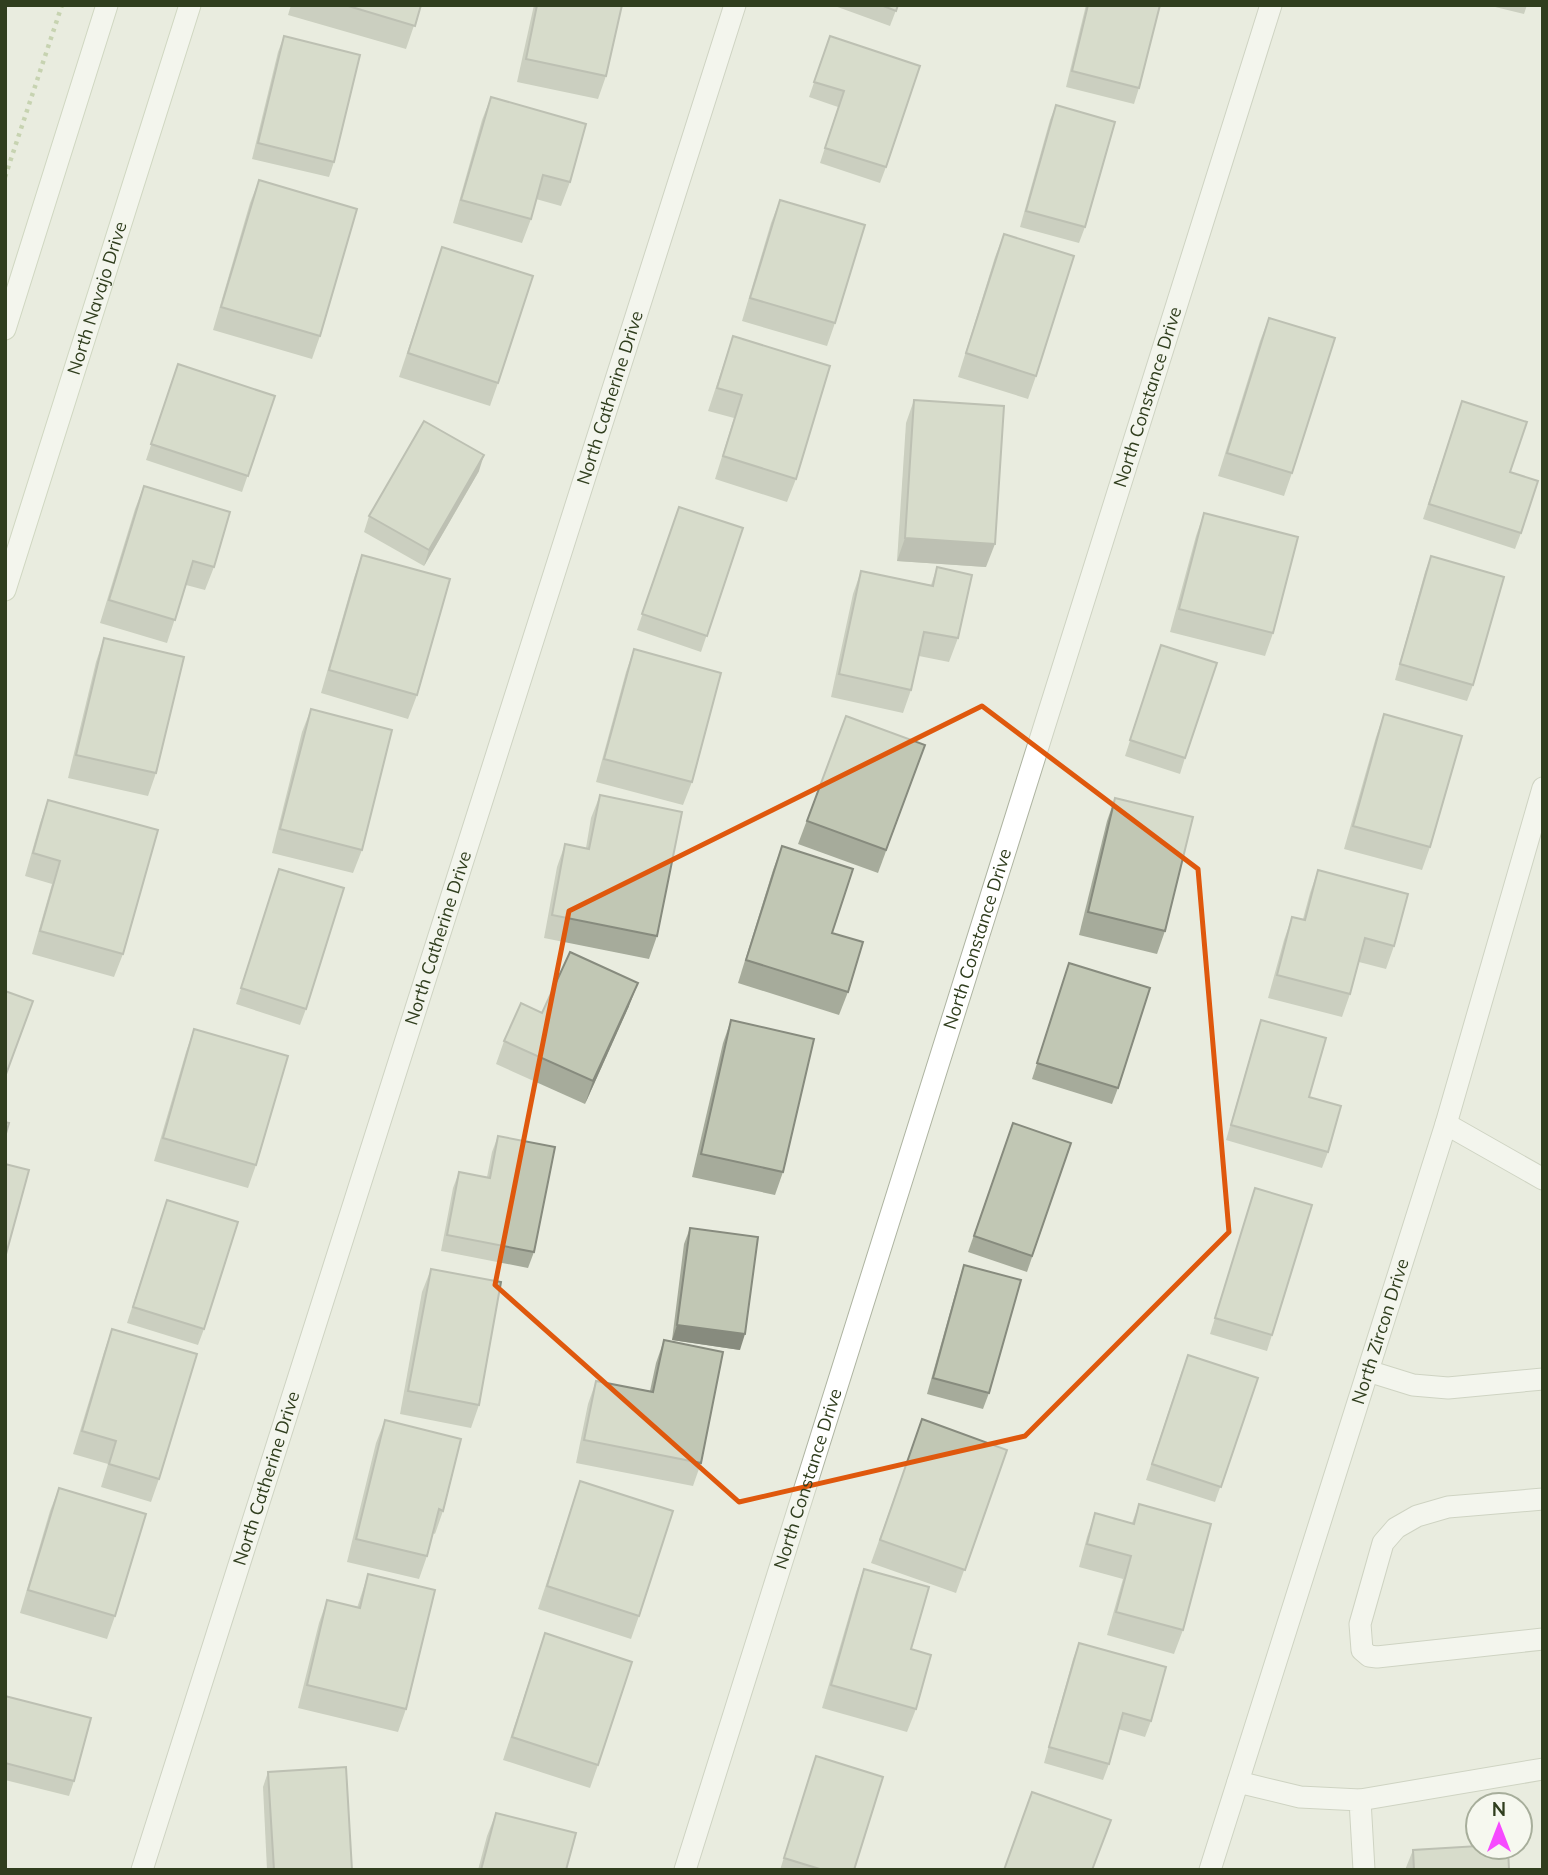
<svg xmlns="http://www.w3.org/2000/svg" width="1548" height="1875" font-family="Mulish,sans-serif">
<rect width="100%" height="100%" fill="#e9ecdf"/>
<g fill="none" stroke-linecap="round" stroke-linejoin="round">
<defs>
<g id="lane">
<polyline points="1368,1371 1413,1385 1448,1388 1543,1379"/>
<polyline points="1543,1499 1448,1507 1417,1516 1396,1528 1383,1543 1360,1624 1362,1650 1369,1656 1377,1657 1543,1639"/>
<polyline points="1238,1782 1300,1797 1360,1800 1364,1870"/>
<polyline points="1360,1800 1543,1769"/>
</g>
<g id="street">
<polyline points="1446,1124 1543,1179"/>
<path id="s1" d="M 142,1870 L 735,5"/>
<path id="s2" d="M 685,1870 L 1271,5"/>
<path id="s3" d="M 1210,1870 L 1446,1124 L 1543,788"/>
</g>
<g id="secondary">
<polyline points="5,329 107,5"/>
<path id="s4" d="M 5,590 L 190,5"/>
</g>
</defs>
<use href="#lane" stroke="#aeb4a1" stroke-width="23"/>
<use href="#street" stroke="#aeb4a1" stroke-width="23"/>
<use href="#secondary" stroke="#b1bc9f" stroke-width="23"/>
<polyline stroke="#9db47b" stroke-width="4.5" stroke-dasharray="3.5 5" stroke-linecap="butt" points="5,177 62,5"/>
<use href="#lane" stroke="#fff" stroke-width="21"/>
<use href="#street" stroke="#fff" stroke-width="21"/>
<use href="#secondary" stroke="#fff" stroke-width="21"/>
</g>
<g fill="#a6ab9b">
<polygon points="291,5 421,5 406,49 288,15"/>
<polygon points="534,5 622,5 606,76 598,99 517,82"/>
<polygon points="832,5 898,5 890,26"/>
<polygon points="1086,5 1160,5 1139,88 1134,104 1066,87"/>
<polygon points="1487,5 1527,5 1524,14"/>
<polygon points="284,36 334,162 329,177 252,159 278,52"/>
<polygon points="830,36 886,167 880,183 820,163 838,107 809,97"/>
<polygon points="491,97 570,182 561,206 536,199 531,219 522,243 453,223 482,120"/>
<polygon points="1056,105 1085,227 1079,243 1020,227 1050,120"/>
<polygon points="259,180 320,336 312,359 213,330 250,203"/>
<polygon points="780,200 835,323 827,346 742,321 771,223"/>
<polygon points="1004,234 1036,376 1028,399 958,377 995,257"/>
<polygon points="442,247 498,383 490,406 399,377"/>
<polygon points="1269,318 1292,473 1284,496 1218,476 1260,341"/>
<polygon points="733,336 796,479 787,502 715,479 734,418 708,411"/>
<polygon points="173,379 275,396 242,492 146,460"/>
<polygon points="914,400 986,567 897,561 906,423"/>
<polygon points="1462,401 1510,472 1521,533 1515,549 1423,519"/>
<polygon points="479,471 424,566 364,532 369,516"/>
<polygon points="144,486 214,567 205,590 186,585 167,643 100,623 135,509"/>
<polygon points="679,507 743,528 701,652 637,630"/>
<polygon points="1204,513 1273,633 1265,656 1170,632 1196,536"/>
<polygon points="362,555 417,695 408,719 321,693 354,578"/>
<polygon points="1431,556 1473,685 1467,701 1395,680 1425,572"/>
<polygon points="937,567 958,638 949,662 919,656 911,690 903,713 831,697 853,594 861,571 931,585"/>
<polygon points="104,638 156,773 148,796 68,778 96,662"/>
<polygon points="1161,645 1185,758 1180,774 1125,756"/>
<polygon points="634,649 692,782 683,805 596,782 626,672"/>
<polygon points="311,709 362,850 353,873 272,853 302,732"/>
<polygon points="1384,714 1430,847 1422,870 1344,849 1376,737"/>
<polygon points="846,716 925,745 878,873 798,844"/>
<polygon points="600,795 657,936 649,959 544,938 557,867 565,844 586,848 591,818"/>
<polygon points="1115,798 1165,931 1157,954 1079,935 1107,821"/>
<polygon points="48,800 123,954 114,977 32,954 52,884 25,876 40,823"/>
<polygon points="782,846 832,933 848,992 839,1015 738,983 773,870"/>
<polygon points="279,869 306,1009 300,1025 236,1004"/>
<polygon points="1318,870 1394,946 1386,969 1359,962 1350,994 1342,1017 1268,998 1284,940 1292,917 1303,919 1310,893"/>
<polygon points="1069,963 1118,1088 1112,1104 1032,1079"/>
<polygon points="629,1006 585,1104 496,1064 504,1041 542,1013"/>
<polygon points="731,1020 783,1172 775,1195 692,1177 723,1043"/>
<polygon points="1261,1020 1309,1097 1328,1152 1322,1168 1226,1140 1256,1036"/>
<polygon points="194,1029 256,1165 248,1188 154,1161 186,1052"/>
<polygon points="1013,1123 1071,1143 1027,1272 968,1252"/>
<polygon points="498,1136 534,1252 528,1268 441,1251 453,1188 459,1172 487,1177 492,1152"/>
<polygon points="1255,1188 1272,1335 1267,1351 1210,1334"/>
<polygon points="167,1200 204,1329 198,1345 127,1323"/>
<polygon points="690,1228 740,1350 672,1340 684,1244"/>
<polygon points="964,1265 989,1393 983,1409 927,1394 959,1280"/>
<polygon points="431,1269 479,1405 471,1428 400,1414 422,1292"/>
<polygon points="112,1329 159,1479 151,1502 101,1487 108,1464 73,1454 104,1352"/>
<polygon points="664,1340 701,1463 693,1486 576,1463 588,1404 596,1381 650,1391 656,1363"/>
<polygon points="1182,1371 1258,1378 1215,1502 1146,1480"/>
<polygon points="922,1419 1007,1450 956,1593 871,1563"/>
<polygon points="385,1420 443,1511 435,1534 433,1533 427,1556 419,1579 347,1562 376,1443"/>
<polygon points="580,1481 639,1616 631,1639 538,1609"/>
<polygon points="59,1488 115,1616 107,1639 20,1613 50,1511"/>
<polygon points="1139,1504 1183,1630 1174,1654 1107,1635 1123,1579 1079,1567 1087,1537 1095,1513 1132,1523"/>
<polygon points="864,1569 911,1649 916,1709 907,1732 822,1708 856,1592"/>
<polygon points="368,1574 406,1709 398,1732 298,1708 319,1623 327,1600 357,1608"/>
<polygon points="545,1633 598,1765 590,1788 503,1760"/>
<polygon points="1079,1643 1151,1721 1145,1737 1118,1729 1109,1764 1103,1780 1044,1763 1073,1659"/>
<polygon points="5,1696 74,1781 69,1796 5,1780"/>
<polygon points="816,1756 854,1870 780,1870"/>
<polygon points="268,1772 352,1870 267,1870 263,1787"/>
<polygon points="496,1813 566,1870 478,1870 487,1836"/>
<polygon points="1413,1850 1509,1870 1405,1870"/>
</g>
<g fill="#878b7e">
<polygon points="484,455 479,471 424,566 429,550"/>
<polygon points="905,538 995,544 986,567 897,561"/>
<polygon points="638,983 629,1006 585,1104 593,1081"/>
<polygon points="677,1325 745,1334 740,1350 672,1340"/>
</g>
<g fill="#c1c7b4" stroke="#878b7e" stroke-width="2">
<polygon points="345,5 421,5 415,26"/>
<polygon points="537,5 622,5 606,76 526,59"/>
<polygon points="881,5 898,5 896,11"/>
<polygon points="1088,5 1160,5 1139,88 1072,71"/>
<polygon points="284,36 360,55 334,162 258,143"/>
<polygon points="830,36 920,66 886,167 825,148 844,91 814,82"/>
<polygon points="491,97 586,124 570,182 543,175 531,219 461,200"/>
<polygon points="1056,105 1115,122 1085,227 1026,211"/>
<polygon points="259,180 357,209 320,336 221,307"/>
<polygon points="780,200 865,225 835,323 750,298"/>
<polygon points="1004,234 1074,256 1036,376 966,353"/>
<polygon points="442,247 533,276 498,383 408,353"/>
<polygon points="1269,318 1335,338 1292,473 1227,453"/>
<polygon points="733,336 830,366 796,479 723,456 742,395 717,388"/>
<polygon points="178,364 275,396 248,476 151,444"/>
<polygon points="914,400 1004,406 995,544 905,538"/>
<polygon points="1462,401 1527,422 1510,472 1538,481 1521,533 1429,504"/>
<polygon points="424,421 484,455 429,550 369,516"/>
<polygon points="144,486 230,512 214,567 193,561 175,620 109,600"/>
<polygon points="679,507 743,528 707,636 642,614"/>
<polygon points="1204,513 1298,537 1273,633 1179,609"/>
<polygon points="362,555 450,579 417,695 329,670"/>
<polygon points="1431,556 1504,577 1473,685 1400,664"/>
<polygon points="937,567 972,575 958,638 924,632 911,690 839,674 861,571 933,586"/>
<polygon points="104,638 184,657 156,773 76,755"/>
<polygon points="1161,645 1217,663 1185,758 1130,740"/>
<polygon points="634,649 721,673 692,782 604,759"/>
<polygon points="311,709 392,730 362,850 280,829"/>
<polygon points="1384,714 1462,736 1430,847 1353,826"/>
<polygon points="846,716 925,745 886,850 807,821"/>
<polygon points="600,795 682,812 657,936 552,915 565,844 589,849"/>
<polygon points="1115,798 1193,817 1165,931 1088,912"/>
<polygon points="48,800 158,830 123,954 40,931 60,861 33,853"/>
<polygon points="782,846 853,869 832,933 863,942 848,992 746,960"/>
<polygon points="279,869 344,888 306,1009 241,988"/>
<polygon points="1318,870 1408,894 1394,946 1365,938 1350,994 1277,975 1292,917 1305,920"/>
<polygon points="570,952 638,983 593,1081 504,1041 521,1003 542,1013"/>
<polygon points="1069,963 1150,988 1118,1088 1037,1063"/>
<polygon points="5,991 33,1001 5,1077"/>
<polygon points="731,1020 814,1039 783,1172 701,1154"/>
<polygon points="1261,1020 1326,1038 1309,1097 1341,1106 1328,1152 1231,1125"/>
<polygon points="194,1029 288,1056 256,1165 163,1138"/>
<polygon points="5,1122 9,1123 5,1137"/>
<polygon points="1013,1123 1071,1143 1032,1256 974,1236"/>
<polygon points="498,1136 555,1147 534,1252 447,1235 459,1172 490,1178"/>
<polygon points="5,1164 29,1170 5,1258"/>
<polygon points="1255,1188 1312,1205 1272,1335 1215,1318"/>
<polygon points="167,1200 238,1222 204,1329 133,1307"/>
<polygon points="690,1228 758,1237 745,1334 677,1325"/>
<polygon points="964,1265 1021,1280 989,1393 933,1378"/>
<polygon points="431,1269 501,1282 479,1405 408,1391"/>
<polygon points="112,1329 197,1354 159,1479 109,1464 116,1441 82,1431"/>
<polygon points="664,1340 723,1352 701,1463 584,1440 596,1381 653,1392"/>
<polygon points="1188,1355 1258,1378 1221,1487 1152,1464"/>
<polygon points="922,1419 1007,1450 965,1570 880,1540"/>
<polygon points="385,1420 461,1439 443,1511 439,1509 427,1556 356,1539"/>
<polygon points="580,1481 673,1511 639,1616 547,1586"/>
<polygon points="59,1488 146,1514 115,1616 28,1590"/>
<polygon points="1139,1504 1211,1524 1183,1630 1116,1612 1131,1556 1087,1544 1095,1513 1134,1524"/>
<polygon points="864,1569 929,1587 911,1649 931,1655 916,1709 831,1685"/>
<polygon points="368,1574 435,1590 406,1709 307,1685 327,1600 360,1608"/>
<polygon points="545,1633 632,1662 598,1765 512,1737"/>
<polygon points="1079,1643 1166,1667 1151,1721 1123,1713 1109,1764 1049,1747"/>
<polygon points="5,1696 91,1718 74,1781 5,1763"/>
<polygon points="816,1756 883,1777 854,1870 823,1870 784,1858"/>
<polygon points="346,1767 352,1870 274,1870 268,1772"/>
<polygon points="1032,1792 1111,1820 1092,1870 1004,1870"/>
<polygon points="496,1813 576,1833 566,1870 481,1870"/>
<polygon points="1478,1846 1478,1847 1508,1847 1509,1870 1414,1870 1413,1850"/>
</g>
<path d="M0 0H1548V1875H0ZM 982,706 L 1198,869 L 1229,1232 L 1025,1436 L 739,1502 L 495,1285 L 569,911 Z" fill="#e9ecdf" fill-opacity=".55" fill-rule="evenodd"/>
<path fill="none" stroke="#df580d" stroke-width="5" stroke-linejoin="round" d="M 982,706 L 1198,869 L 1229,1232 L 1025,1436 L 739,1502 L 495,1285 L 569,911 Z"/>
<g text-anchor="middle" stroke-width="6" stroke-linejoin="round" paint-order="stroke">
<g font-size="18" fill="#303e1e" stroke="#f6f8ef">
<text dy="6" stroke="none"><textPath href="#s4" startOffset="306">North Navajo Drive</textPath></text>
<text dy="6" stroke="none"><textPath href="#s1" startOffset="1545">North Catherine Drive</textPath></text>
<text dy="6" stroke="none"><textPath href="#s2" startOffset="1544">North Constance Drive</textPath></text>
<text dy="6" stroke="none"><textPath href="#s1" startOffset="978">North Catherine Drive</textPath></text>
<text dy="6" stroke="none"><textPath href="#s2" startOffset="976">North Constance Drive</textPath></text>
<text dy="6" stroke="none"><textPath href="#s3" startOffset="565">North Zircon Drive</textPath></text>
<text dy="6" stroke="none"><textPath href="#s1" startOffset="411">North Catherine Drive</textPath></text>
<text dy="6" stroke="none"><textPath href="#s2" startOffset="410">North Constance Drive</textPath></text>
</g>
</g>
<rect width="1548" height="1875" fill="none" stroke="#303e1e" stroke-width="14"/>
<g transform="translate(1499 1826)"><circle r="33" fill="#f6f8ef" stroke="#a7ae9b" stroke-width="2"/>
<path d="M0-5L12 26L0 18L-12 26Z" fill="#f64aff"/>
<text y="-10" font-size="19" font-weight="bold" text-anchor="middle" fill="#303e1e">N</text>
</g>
</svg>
